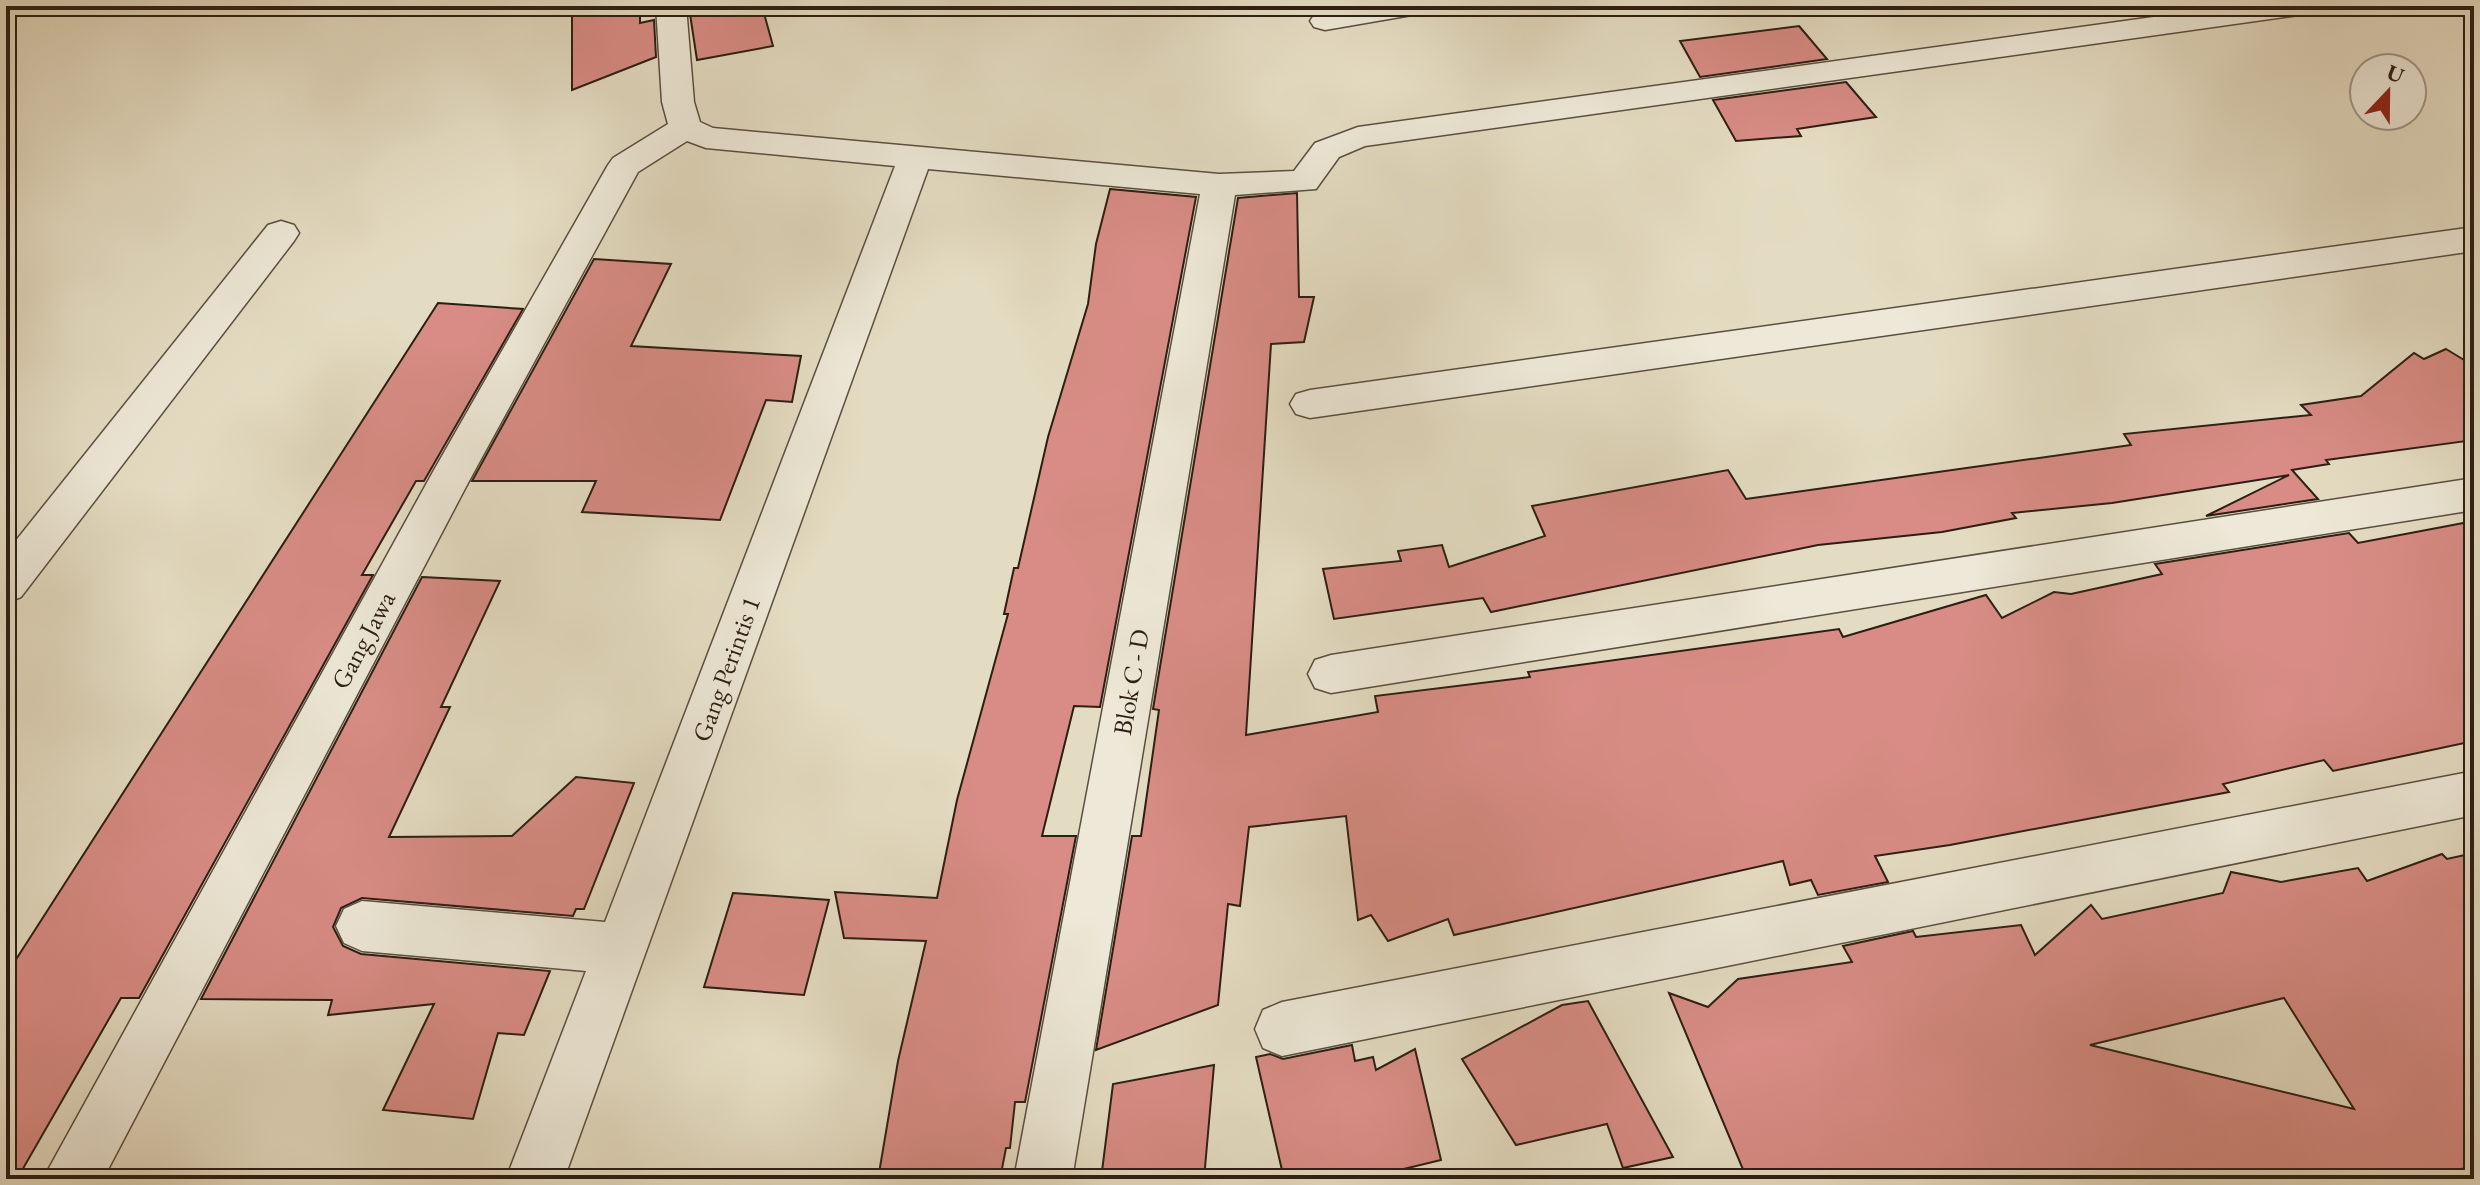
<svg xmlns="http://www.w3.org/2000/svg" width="2480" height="1185" font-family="'EB Garamond',serif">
<rect width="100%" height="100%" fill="#e4dcc2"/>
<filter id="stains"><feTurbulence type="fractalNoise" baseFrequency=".0025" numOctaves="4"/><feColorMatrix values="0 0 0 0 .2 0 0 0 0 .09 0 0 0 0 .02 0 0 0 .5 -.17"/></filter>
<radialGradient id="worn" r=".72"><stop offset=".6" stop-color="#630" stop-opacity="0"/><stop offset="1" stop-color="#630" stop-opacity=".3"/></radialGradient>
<g fill="#d88c85" stroke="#2d1e13" stroke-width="2" fill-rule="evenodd">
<polygon points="572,6 640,6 640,23 654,20 656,57 572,90"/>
<polygon points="733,6 762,6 773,46 697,60 690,14"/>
<polygon points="1799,26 1827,59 1700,77 1680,41"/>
<polygon points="1846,82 1876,117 1797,129 1801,136 1736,141 1713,100"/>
<polygon points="1110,189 1196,197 1100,707 1074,706 1042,836 1076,836 1025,1102 1015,1102 1010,1148 1006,1148 1000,1179 878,1179 898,1061 926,941 844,938 835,892 937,898 957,800 1008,614 1004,614 1014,568 1018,568 1048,437 1088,304 1096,244"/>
<polygon points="1297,193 1299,297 1314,297 1304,342 1271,344 1246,735 1378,712 1375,696 1530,677 1528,672 1839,629 1843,637 1986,595 2002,618 2054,592 2071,594 2162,574 2155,564 2349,533 2358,543 2474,521 2474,741 2333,771 2324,760 2223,784 2229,792 1950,845 1875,856 1888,882 1818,895 1811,880 1790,885 1783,861 1454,935 1448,919 1388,941 1371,915 1358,920 1346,816 1249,827 1240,906 1228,904 1218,1005 1096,1050 1132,836 1141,836 1159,710 1153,709 1238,198"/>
<polygon points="594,259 671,264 631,346 801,356 792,402 766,400 720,520 582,512 596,481 472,481"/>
<polygon points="438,303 523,309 424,481 416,481 362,575 373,575 139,998 121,998 17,1179 6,1179 6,975"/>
<polygon points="2446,349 2474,366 2474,440 2326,460 2329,464 2292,470 2318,499 2206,516 2289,475 2112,503 2012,513 2016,518 1942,532 1818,545 1491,612 1483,598 1334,619 1323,569 1401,561 1398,551 1442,545 1449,567 1545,536 1532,506 1728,470 1746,499 2131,445 2124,434 2311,415 2301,405 2361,396 2414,353 2424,359"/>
<polygon points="422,577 500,581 441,707 450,707 389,837 512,836 576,777 634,783 584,909 576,909 573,916 362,898 341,908 333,927 343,946 361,954 550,971 524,1035 498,1033 473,1119 383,1110 434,1004 328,1015 332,1000 201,999"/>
<path d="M 2474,853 L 2474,1166 L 2419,1179 L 1747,1179 L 1669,993 L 1708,1007 L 1738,979 L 1852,962 L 1843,946 L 1913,931 L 1916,937 L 2021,925 L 2035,955 L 2091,905 L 2102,919 L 2223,893 L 2231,872 L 2281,882 L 2358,868 L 2367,881 L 2442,854 L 2447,859 ZM 2284,998 L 2354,1109 L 2090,1045 Z"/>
<polygon points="733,893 829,900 804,995 704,987"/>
<polygon points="1588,1001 1594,1012 1673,1157 1623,1168 1607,1124 1516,1145 1462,1059 1562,1005"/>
<polygon points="1352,1045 1355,1061 1373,1057 1376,1070 1415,1049 1441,1160 1387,1173 1389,1179 1284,1179 1256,1057 1270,1054 1283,1059"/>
<polygon points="1214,1065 1204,1179 1101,1179 1113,1084"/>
</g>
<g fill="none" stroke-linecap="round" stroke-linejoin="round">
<defs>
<g id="street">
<polygon points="656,6 686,6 694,102 700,122 713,128 1219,174 1294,171 1315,143 1358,127 2233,6 2314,6 2310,12 2299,15 1365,146 1339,157 1316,189 1235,195 1072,1179 1014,1179 1200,194 928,169 564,1179 506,1179 586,971 362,951 344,943 336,926 344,909 362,901 605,922 895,166 706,148 687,141 638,172 469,481 103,1179 43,1179 434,470 608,165 613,158 668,124 662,102"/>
<polygon points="1359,6 1427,6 1423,12 1412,15 1325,30 1314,27 1310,21 1314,15"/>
<polygon points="281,221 294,225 299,233 294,241 21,597 6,603 6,553 268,225"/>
<polygon points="2474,227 2474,251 1310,418 1296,414 1290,404 1296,394 1310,390"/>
<polygon points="2474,478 2474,510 1331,693 1315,688 1308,674 1315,660 1331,655"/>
<polygon points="2474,771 2474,815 1282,1056 1263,1048 1255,1029 1263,1010 1282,1002"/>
</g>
</defs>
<use href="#street" stroke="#5b4e3f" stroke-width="3"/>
<use href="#street" fill="#ede8d7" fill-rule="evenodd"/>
</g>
<g text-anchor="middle" stroke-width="6" stroke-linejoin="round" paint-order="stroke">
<g font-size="26" fill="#2d1e13" stroke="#ede8d7">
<text transform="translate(363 640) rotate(-62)" y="9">Gang Jawa</text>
<text transform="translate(726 669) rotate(-70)" y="9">Gang Perintis 1</text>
<text transform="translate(1131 682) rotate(-80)" y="9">Blok C - D</text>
</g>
</g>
<rect width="2480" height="1185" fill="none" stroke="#e4dcc2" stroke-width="32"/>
<rect x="8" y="8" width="2464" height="1169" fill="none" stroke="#2d1e13" stroke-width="4"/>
<rect x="16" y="16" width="2448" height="1153" fill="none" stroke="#2d1e13" stroke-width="2"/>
<g transform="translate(2388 92) rotate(22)"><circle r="38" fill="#ede8d7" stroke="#a09789" stroke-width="2"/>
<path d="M0-6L14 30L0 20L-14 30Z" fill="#8f2418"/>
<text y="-12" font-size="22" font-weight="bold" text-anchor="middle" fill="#2d1e13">U</text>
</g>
<rect width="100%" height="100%" filter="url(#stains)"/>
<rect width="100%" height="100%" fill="url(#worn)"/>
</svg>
